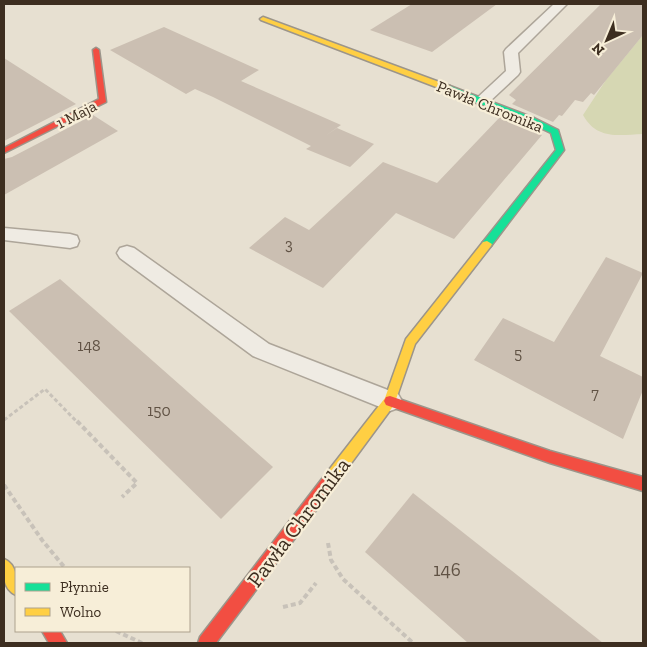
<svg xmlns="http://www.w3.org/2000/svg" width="647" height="647" font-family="'Zilla Slab',serif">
<rect width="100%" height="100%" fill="#e7e0d1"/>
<path fill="#d6d7b3" d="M 643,35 L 643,134 C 618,135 597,140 583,115 L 606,80 Z"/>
<g fill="#cbbfb2">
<polygon points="412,4 497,4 432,52 370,30"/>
<polygon points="601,4 643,4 643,35 594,95 591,93 583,102 575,100 562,116 559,115 553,122 512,104 516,100 509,95"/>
<polygon points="164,27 259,70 241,81 341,125 325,136 337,128 374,144 350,167 306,149 311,146 213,97 195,89 186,94 110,50"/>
<polygon points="4,58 76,104 4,141"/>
<polygon points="93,115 118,131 4,195 4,159 12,157"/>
<polygon points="500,117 542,135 454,239 396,213 323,288 249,248 285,217 309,230 383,162 437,183"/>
<polygon points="606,257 643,273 600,356 643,377 643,390 623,439 474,360 503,318 554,342"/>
<polygon points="60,279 273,467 221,519 9,311"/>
<polygon points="413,493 531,586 603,643 468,643 365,552"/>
</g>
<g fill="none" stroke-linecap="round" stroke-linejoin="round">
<defs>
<g id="lane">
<polygon points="554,4 567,4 518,53 520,72 518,75 487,104 477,104 475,101 477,98 506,71 504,52 506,49"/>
<polygon points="4,228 70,234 77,236 79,241 77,246 70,248 4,240"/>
<polygon points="127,246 134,248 269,344 398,394 402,401 398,408 390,411 253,356 120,258 117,253 120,248"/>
</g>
<polygon id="fast" points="444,86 450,86 534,118 558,130 564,150 491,246 487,247 482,244 483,242 556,150 551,133 528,122 444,90"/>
<g id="slow">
<polygon points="263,17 450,86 451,88 444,90 261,20 260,19"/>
<polygon points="487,241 492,244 491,246 415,344 394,405 335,485 330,487 325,485 323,480 325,475 385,398 406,339 483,242"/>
<path d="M 4,559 C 18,565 17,582 16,595 C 2,589 3,572 4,559 Z"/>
</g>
<g id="jam">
<polygon points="96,48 99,50 106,102 4,153 4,148 99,99 93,50"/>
<polygon points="390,396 550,451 643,477 643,491 550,463 386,405 384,401 386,397"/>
<polygon points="330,473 335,475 337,480 335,485 216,643 198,643 200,637 325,475"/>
<polygon points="42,631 60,631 67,643 49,643"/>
</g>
</defs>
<use href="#lane" stroke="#ada599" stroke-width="3"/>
<use href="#fast" stroke="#9c958a" stroke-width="3"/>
<use href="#slow" stroke="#9c958a" stroke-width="3"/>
<use href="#jam" stroke="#9c958a" stroke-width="3"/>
<polyline stroke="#c8c2b9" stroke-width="3" stroke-dasharray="4 2.5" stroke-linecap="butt" points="4,420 45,389 78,423"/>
<g stroke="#c8c2b9" stroke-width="4" stroke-dasharray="5 3" stroke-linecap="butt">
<polyline points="77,421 137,483 122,497"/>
<polyline points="4,485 42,540 65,568"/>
<polyline points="328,543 331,560 343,579 413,643"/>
<polyline points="283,607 300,603 316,583"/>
<polyline points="116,631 142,643"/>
</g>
<use href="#lane" fill="#efebe3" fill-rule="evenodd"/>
<use href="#fast" fill="#16e098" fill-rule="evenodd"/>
<use href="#slow" fill="#ffcf43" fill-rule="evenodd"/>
<use href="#jam" fill="#f24e42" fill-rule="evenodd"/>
</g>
<g text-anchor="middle" stroke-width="4.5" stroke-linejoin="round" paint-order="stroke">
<g font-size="16" fill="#3d2e20" stroke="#f7eed8">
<text transform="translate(490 106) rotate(22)" y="6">Pawła Chromika</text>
<text transform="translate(76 114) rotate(-27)" y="6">1 Maja</text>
</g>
<g font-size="16" fill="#605244">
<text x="289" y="250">3</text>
<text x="89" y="351">148</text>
<text x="518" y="359">5</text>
<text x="595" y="399">7</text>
<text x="159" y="416">150</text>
</g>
<g font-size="19" fill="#605244">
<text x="447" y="576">146</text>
</g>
<g font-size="22" fill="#3d2e20" stroke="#f7eed8">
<text transform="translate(298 522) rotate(-53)" y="8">Pawła Chromika</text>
</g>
</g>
<rect width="647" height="647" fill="none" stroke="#3d2e20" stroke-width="10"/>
<rect x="15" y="567" width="175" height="65" fill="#f7eed8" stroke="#ada18e"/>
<rect x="25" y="583" width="25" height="8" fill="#16e098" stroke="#ada18e"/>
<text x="60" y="592" font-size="15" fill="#3d2e20">Płynnie</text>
<rect x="25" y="608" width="25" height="8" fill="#ffcf43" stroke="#ada18e"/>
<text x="60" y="617" font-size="15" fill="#3d2e20">Wolno</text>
<g transform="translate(607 40) rotate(224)" stroke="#f7eed8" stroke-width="4" paint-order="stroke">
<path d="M0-4L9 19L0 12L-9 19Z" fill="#3d2e20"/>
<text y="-8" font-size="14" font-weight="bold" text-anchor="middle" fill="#3d2e20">N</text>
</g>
</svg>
